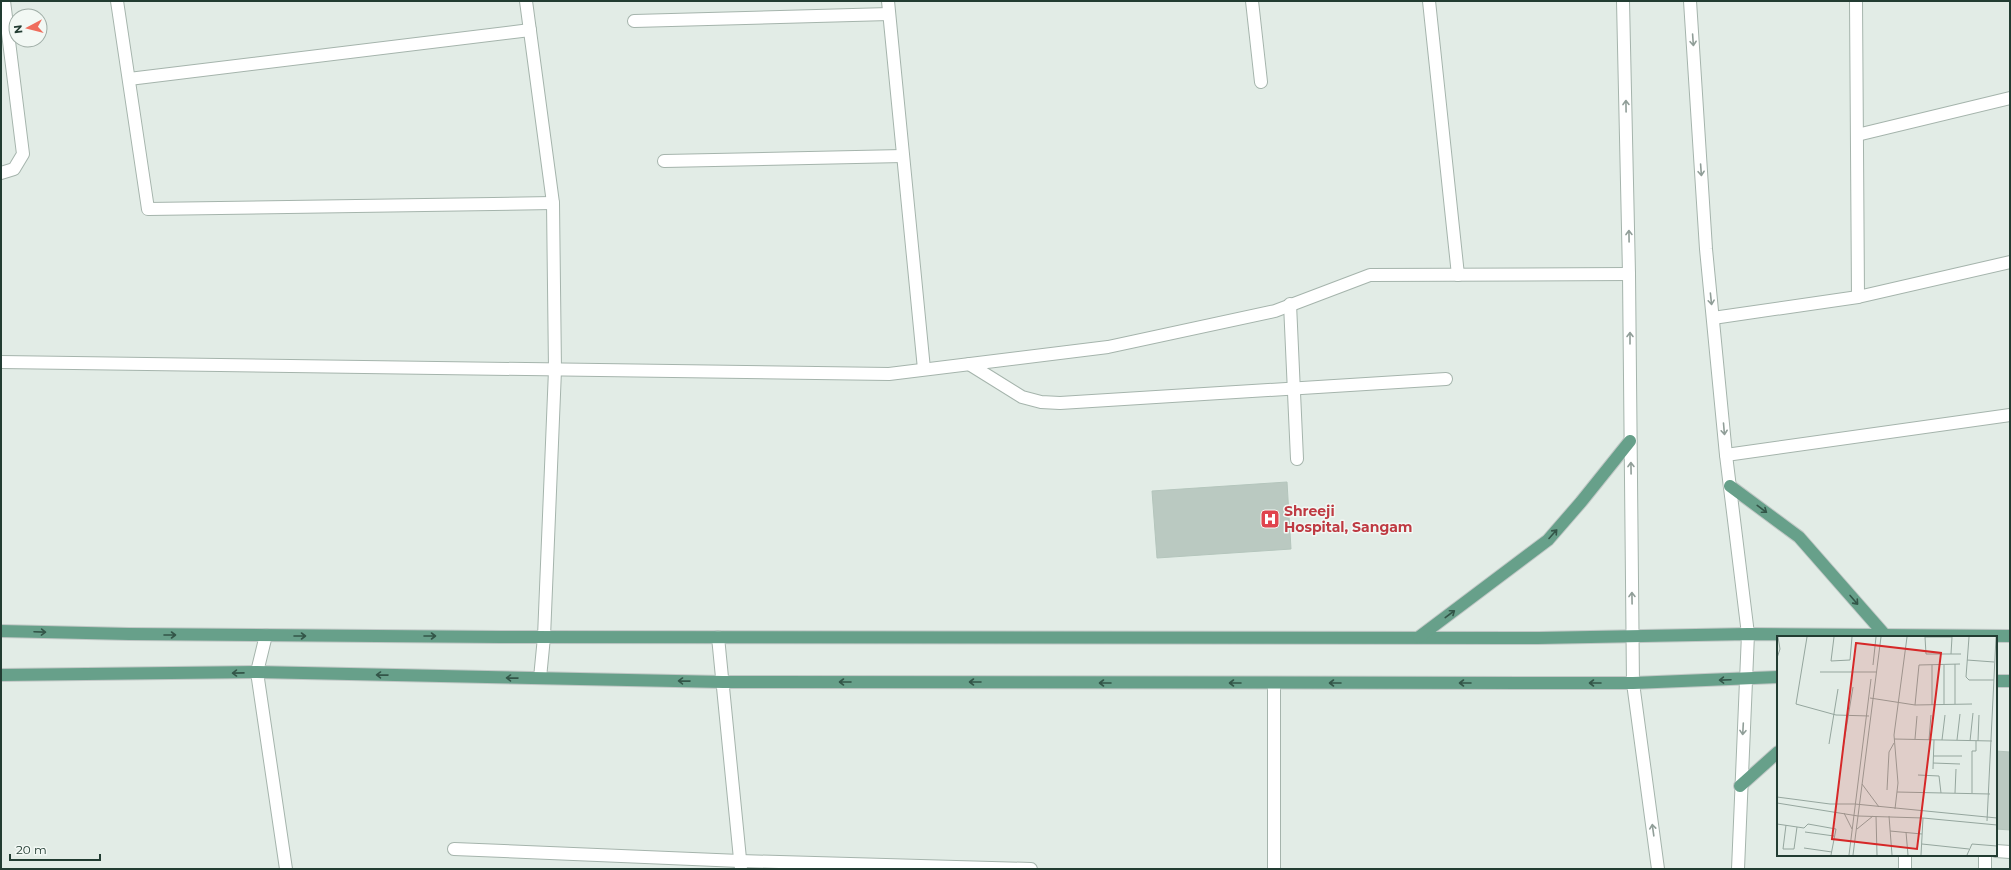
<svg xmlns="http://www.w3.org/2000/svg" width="2011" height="870" font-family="Montserrat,sans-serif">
<rect width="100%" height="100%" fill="#e2ece6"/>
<g fill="#bac9c1" stroke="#b4c5bc">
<polygon points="1287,482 1291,549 1157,558 1152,491"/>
<polygon points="1996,751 2010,752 2010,830 1996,829"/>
</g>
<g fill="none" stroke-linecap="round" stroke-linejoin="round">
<defs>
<g id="minor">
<polyline points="117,1 148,209 553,203"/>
<polyline points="526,1 553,203 555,370 544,637 540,678"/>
<polyline points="888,1 924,369"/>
<polyline points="1252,1 1261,82"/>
<polyline points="1429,1 1458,275"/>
<polyline points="1623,1 1629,274 1633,683 1658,869"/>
<polyline points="1690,1 1706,249 1726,455 1748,634 1738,869"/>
<polyline points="1856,1 1858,297"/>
<polyline points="634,21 889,14"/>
<polyline points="129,79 530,30"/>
<polyline points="1857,135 2010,98"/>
<polyline points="664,161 903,156"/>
<polyline points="1,173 14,169 23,154 4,1"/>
<polyline points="1290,304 1297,459"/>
<polyline points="1713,318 1858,297 2010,262"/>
<polyline points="1,362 889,374 1108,347 1275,311 1370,275 1629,274"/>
<polyline points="969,364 1022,397 1041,402 1060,403 1446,379"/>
<polyline points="1726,455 2010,415"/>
<polyline points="266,635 257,672 286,869"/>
<polyline points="718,637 741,869"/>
<polyline points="454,849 740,861 1031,869"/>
<polyline points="1996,851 2010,852"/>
<polyline points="1274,869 1274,683"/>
<polyline points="1905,869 1905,855"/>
<polyline points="1985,869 1985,855"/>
</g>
<g id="major">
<polyline points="1730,486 1799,537 1885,635"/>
<polyline points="1,631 129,634 500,637 1538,638 1748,634 2010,636"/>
<polyline points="1419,637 1548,540 1581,502 1630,441"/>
<polyline points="1,675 257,672 723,682 1633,683 1778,677"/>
<polyline points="1996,681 2010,681"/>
<polyline points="1740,786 1778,752"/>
</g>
</defs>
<use href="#minor" stroke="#a5b4ac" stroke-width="14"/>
<use href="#major" stroke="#c1c8c6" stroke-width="14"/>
<use href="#minor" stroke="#fff" stroke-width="12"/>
<use href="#major" stroke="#67a08a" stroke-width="12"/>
</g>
<defs><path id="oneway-shaft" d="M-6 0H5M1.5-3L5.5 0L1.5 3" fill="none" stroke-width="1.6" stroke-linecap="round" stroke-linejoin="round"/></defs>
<g stroke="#909e98">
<use href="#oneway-shaft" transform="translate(1693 40) rotate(86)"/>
<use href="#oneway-shaft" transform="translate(1626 106) rotate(-91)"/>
<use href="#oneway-shaft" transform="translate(1701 170) rotate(86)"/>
<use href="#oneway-shaft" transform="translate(1629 236) rotate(-91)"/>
<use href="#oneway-shaft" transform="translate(1711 299) rotate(84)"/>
<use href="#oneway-shaft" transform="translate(1630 338) rotate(-90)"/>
<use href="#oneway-shaft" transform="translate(1724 429) rotate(85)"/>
<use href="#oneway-shaft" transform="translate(1631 468) rotate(-91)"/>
<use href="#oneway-shaft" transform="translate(1632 598) rotate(-91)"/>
<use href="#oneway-shaft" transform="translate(1743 729) rotate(93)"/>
<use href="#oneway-shaft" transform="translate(1653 830) rotate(-98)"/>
</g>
<g stroke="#335548">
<use href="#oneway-shaft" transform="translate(1762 509) rotate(37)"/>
<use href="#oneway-shaft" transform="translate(1553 534) rotate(-48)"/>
<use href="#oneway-shaft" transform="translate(1854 600) rotate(49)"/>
<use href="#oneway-shaft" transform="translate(1450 614) rotate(-37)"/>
<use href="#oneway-shaft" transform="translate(40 632) rotate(2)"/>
<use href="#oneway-shaft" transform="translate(170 635)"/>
<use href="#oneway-shaft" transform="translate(300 636)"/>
<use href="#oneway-shaft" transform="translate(430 636)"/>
<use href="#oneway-shaft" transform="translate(238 673) rotate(179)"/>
<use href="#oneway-shaft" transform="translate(382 675) rotate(-179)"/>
<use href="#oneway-shaft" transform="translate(512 678) rotate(-179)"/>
<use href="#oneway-shaft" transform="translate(1725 680) rotate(178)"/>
<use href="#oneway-shaft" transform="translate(684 681) rotate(-179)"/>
<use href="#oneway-shaft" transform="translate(845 682) rotate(-180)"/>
<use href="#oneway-shaft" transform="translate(975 682) rotate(-180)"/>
<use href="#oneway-shaft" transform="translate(1105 683) rotate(-180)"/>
<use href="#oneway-shaft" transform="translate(1235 683) rotate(-180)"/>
<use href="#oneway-shaft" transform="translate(1335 683) rotate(-180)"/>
<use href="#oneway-shaft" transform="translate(1465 683) rotate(-180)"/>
<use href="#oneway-shaft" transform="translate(1595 683) rotate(-180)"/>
</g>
<defs>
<symbol id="hospital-square" viewBox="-11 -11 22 22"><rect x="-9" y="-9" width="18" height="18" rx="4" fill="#e0444e" stroke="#f2f8f4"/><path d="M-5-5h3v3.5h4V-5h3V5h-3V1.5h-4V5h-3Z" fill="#fff"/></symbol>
</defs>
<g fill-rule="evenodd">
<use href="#hospital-square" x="1259" y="508" width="22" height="22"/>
</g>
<g text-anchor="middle" stroke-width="3" stroke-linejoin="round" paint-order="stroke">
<g font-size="14" font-weight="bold" fill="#be3a42" stroke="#f2f8f4" text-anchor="start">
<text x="1284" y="516">Shreeji<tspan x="1284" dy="16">Hospital, Sangam</tspan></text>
</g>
</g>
<g transform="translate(1777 636)">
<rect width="220" height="220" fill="#e2ece6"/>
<path fill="none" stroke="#95a69e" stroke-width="1" d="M 30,1 L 19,68 L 59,79 L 92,80M 57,1 L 54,25 L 73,24 L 75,1M 148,1 L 149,18 L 184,18M 148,1 L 175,1M 192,1 L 189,41 L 192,44 L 217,44M 174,18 L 175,1M 0,22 L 3,13 L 1,1M 190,24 L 217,26M 178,28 L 178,68M 96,29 L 99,1M 155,29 L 155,69M 167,29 L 167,68M 43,36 L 99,36M 93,62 L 138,69 L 195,68M 138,69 L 142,29 L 183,28M 117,103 L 215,105M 138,103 L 140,80M 152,104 L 154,79M 165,104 L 168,79M 180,104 L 183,78M 193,105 L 196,77M 201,105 L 202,79M 52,108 L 61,53M 66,112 L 76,51M 157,120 L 185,120M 156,127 L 183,128M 156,133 L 157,104M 141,139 L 162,140 L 164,157M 85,148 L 102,171M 110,154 L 112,116 L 117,107M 120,156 L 213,158M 178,157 L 179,133M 195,157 L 195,115 L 199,115 L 199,105M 0,161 L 53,168 L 78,168 L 220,182M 0,167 L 81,180 L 146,182 L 220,189M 118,173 L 121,147 L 117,99 L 130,1M 67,177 L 75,193M 99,180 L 100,219M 112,180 L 115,219M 210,185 L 219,1M 0,188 L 27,192 L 31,188 L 59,193 L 54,219M 9,189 L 6,213 L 17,213 L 20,191M 80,193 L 96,180M 113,195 L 145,198M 28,196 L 57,200M 129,196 L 131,219M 145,208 L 192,213M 27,212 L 55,216M 72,219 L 94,43M 76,219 L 104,1M 144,219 L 146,182M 190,219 L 195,208 L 220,210"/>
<path fill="#d62828" fill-opacity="0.15" stroke="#d62828" stroke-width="2" d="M 79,7 L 164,17 L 140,213 L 55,203 Z"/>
<rect width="220" height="220" fill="none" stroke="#223c32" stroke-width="2"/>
</g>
<rect width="2011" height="870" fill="none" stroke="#223c32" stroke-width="4"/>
<g transform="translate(28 28) rotate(263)"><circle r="19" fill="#f2f8f4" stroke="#9fada6"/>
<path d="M0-3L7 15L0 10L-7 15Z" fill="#ef6d5d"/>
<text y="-6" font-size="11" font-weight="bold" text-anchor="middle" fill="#223c32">N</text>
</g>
<path d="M10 854v6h90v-6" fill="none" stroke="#223c32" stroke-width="2"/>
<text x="16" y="854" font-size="12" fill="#223c32" stroke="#f2f8f4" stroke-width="3" paint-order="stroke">20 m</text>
</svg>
